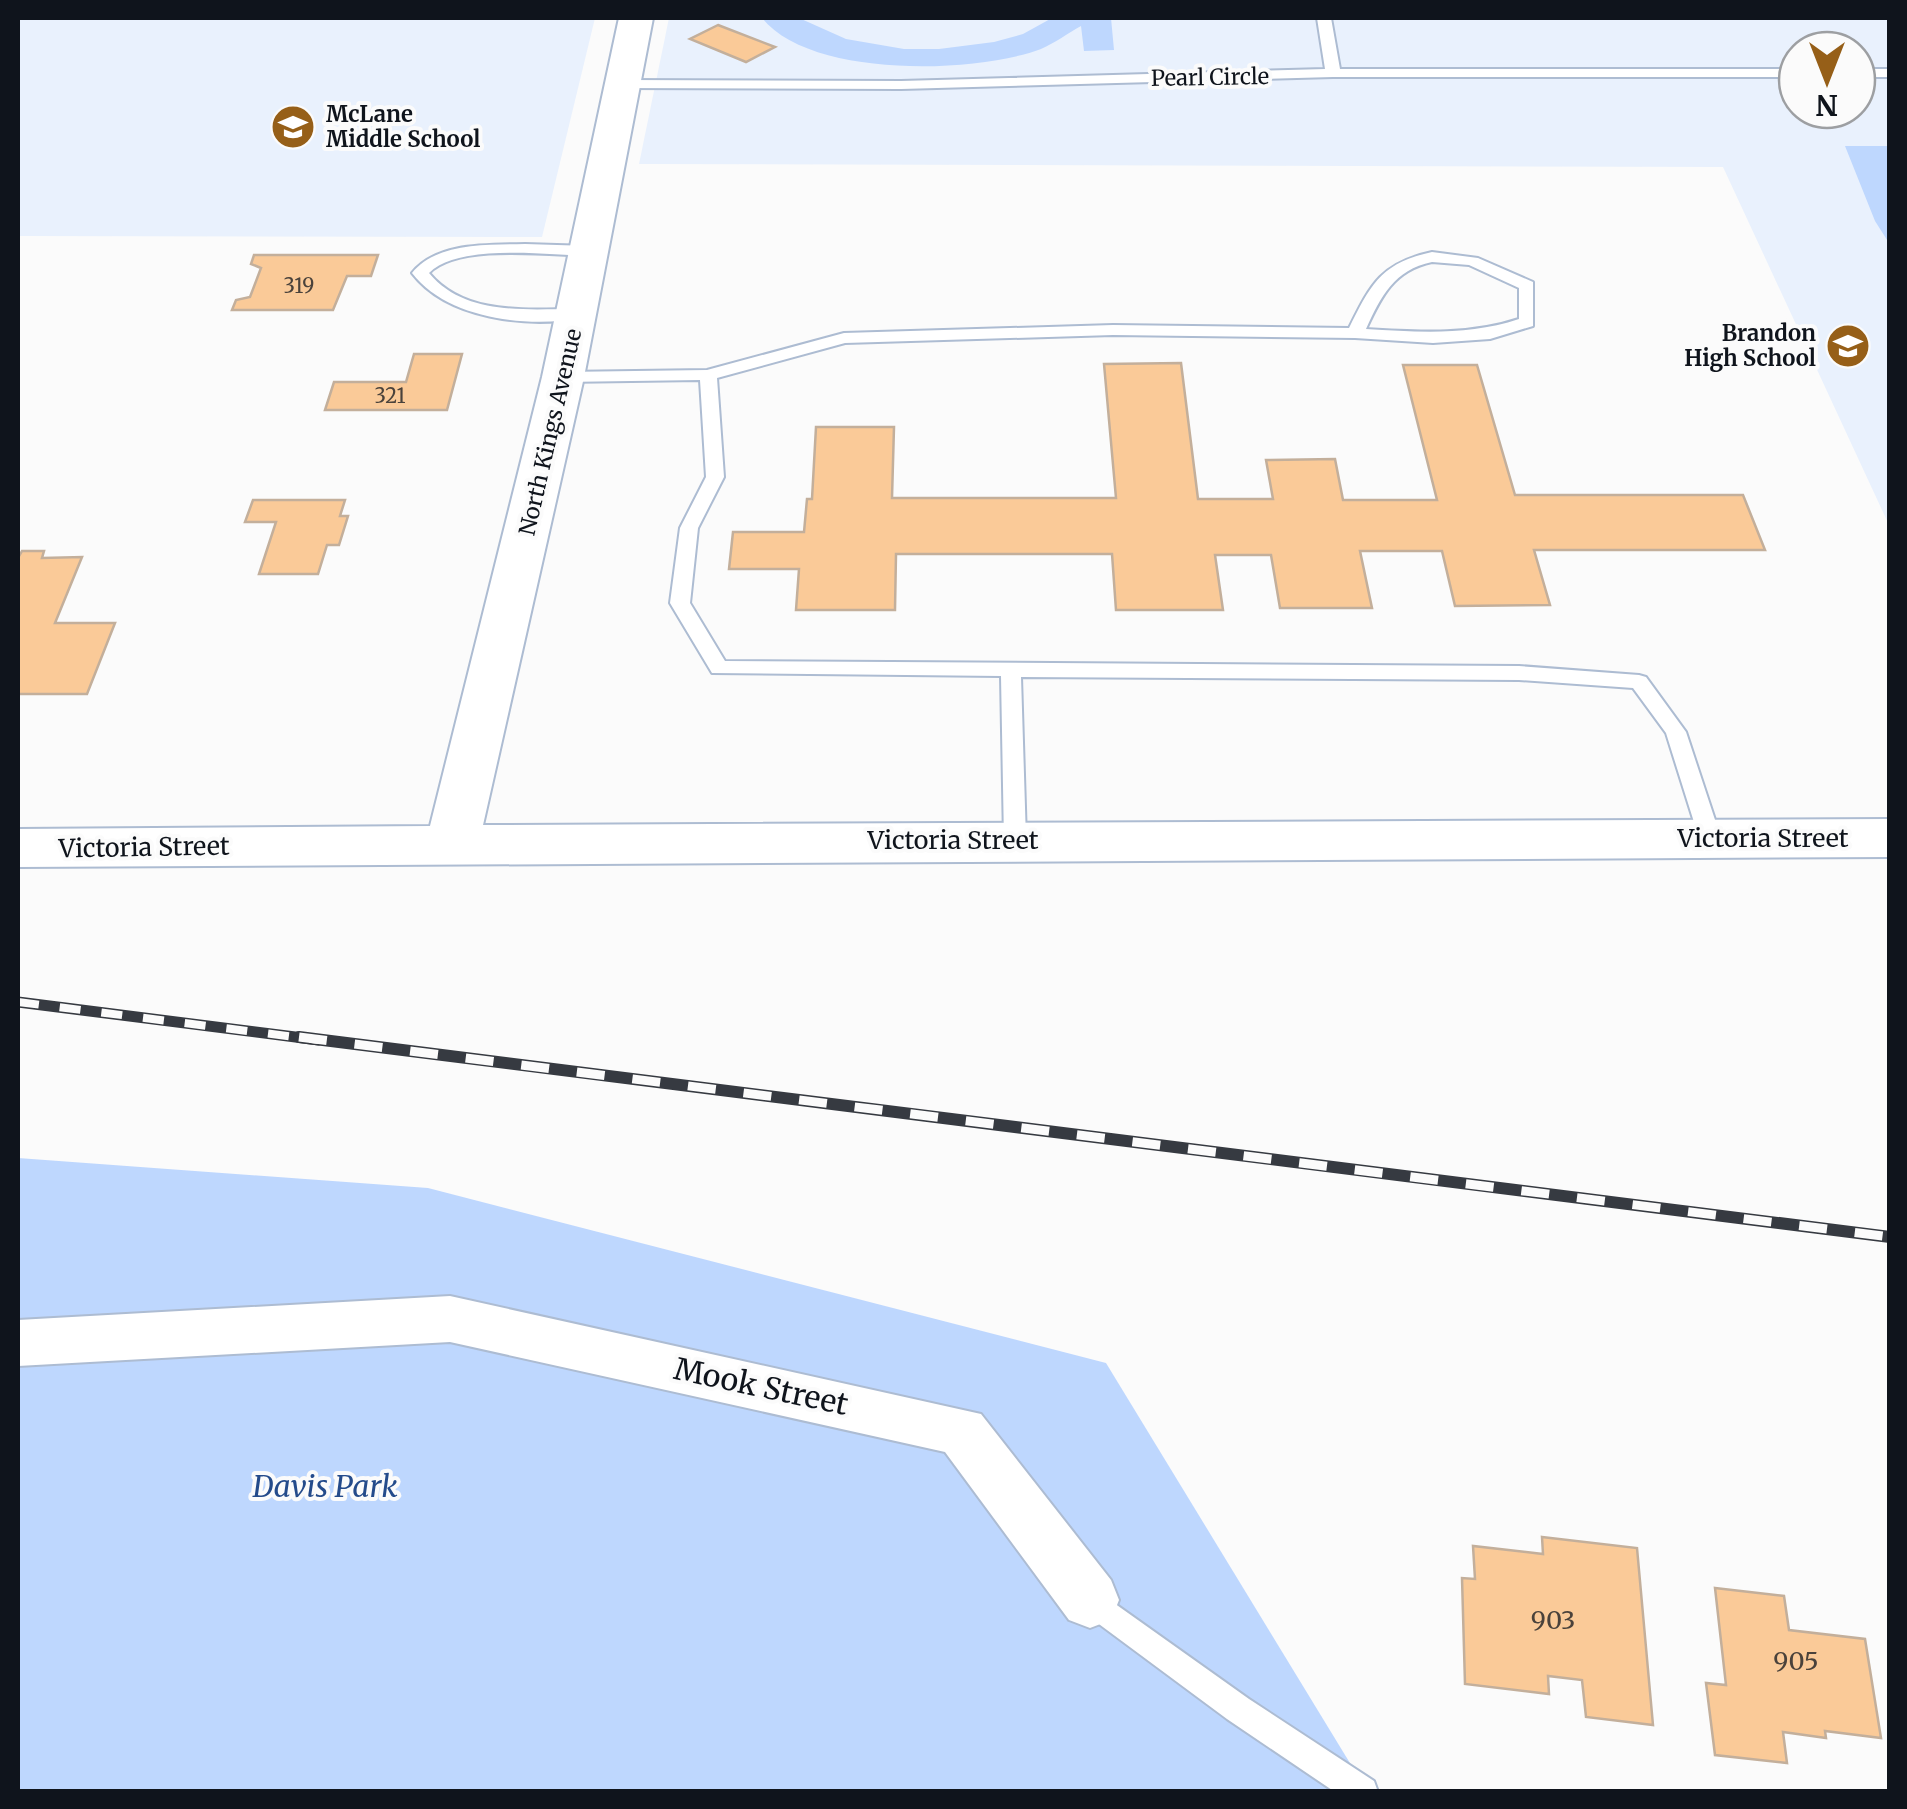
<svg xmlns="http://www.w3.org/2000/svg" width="1907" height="1809" font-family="Merriweather,serif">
<rect width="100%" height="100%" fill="#fbfbfb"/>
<g fill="#e9f1fd" fill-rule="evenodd">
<polygon points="18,18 595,18 542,237 18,236"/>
<path d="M 669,18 L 1889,18 L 1889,525 L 1723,167 L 639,164 ZM 1797,50 L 1857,50 L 1857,110 L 1797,110 Z"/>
</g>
<g fill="#bed7fe">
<path d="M 762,18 L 799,18 L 846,39 L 904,49 L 939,49 L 994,42 L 1023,34 L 1052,18 L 1111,18 L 1114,50 L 1084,51 L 1081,26 C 1068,33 1055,43 1041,49 C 974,74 810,78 762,18 Z"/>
<polygon points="1845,146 1889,146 1889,243 1875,221"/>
<polygon points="18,1158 428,1188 1106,1363 1367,1791 18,1791"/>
</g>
<g fill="#faca98" stroke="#c3af9b" stroke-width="2.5">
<polygon points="718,25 775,47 746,62 690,39"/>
<polygon points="254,255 378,255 371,276 347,276 333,310 232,310 236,300 250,297 261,268 251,264"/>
<polygon points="414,354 462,354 447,410 325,410 334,382 406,382"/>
<polygon points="1181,363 1198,499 1273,499 1266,460 1335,459 1343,500 1437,500 1403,365 1477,365 1515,495 1743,495 1765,550 1534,550 1550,605 1455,606 1442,551 1360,551 1372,608 1280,608 1271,555 1215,555 1223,610 1116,610 1112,554 896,554 895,610 796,610 799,569 729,569 733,532 804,532 807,499 812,499 816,427 894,427 892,498 1116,498 1104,364"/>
<polygon points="253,500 345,500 340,516 348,516 339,545 327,545 318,574 259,574 276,522 245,522"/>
<polygon points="22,551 44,551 42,558 82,557 55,623 115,623 87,694 18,694 18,558"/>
<polygon points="1542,1537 1637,1548 1653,1725 1586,1717 1582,1680 1548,1676 1549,1694 1465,1684 1462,1578 1475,1579 1473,1546 1543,1554"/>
<polygon points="1715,1588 1784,1596 1789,1630 1865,1639 1881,1738 1825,1731 1826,1738 1783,1732 1787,1763 1715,1755 1706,1683 1726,1685"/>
</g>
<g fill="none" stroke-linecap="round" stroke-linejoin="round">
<defs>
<g id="lane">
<polygon points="1317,18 1331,18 1340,69 1797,69 1797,77 1333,77 901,89 622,88 615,84 622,80 901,81 1325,69"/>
<rect x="1857" y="69" width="33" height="8"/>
<path d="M 525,244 L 589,246 L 597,251 L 589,256 C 549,255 458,243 429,273 C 465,316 525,309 576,309 L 584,314 L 582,318 C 527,328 447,319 412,273 C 437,242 487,245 525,244 Z"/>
<path d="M 1432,252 L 1478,258 L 1533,282 L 1533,326 L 1490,339 L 1433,343 L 1355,338 L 1113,335 L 845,343 L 717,378 L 724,477 L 698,528 L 690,603 L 725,661 L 1519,666 L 1639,675 L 1646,677 L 1686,732 L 1721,838 L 1718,843 L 1702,843 L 1699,838 L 1666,733 L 1633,688 L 1519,680 L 1021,677 L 1026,840 L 1015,848 L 1007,846 L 1004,840 L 1001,676 L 712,673 L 670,603 L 680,528 L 706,477 L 700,380 L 563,382 L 554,377 L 563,372 L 707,370 L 844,333 L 1113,325 L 1349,328 C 1371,284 1381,263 1432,252 ZM 1432,262 L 1469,265 L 1519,288 L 1519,319 C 1468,336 1418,332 1366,329 C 1381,296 1394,270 1432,262 Z"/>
<polygon points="1090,1586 1249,1699 1374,1781 1378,1792 1335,1792 1227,1719 1080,1610 1075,1600 1080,1590"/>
</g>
<polygon id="street" points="450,1296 981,1414 1111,1580 1119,1600 1111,1620 1090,1628 1069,1620 945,1452 450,1342 18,1366 18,1320"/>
<polygon id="secondary" points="619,18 653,18 584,377 483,825 1890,819 1890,857 18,867 18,829 430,826 542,377"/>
</defs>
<use href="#lane" stroke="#adbcd2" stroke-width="4"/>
<use href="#street" stroke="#adbcd2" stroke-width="4"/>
<use href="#secondary" stroke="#adbcd2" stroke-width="4"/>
<use href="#lane" fill="#fff" fill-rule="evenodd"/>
<use href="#street" fill="#fff" fill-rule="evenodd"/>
<use href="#secondary" fill="#fff" fill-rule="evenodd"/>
<defs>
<polyline id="rail-far1" points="18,1002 319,1040"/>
<polyline id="rail" points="299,1037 1890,1237"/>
</defs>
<use href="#rail-far1" stroke="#363a41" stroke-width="11"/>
<use href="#rail" stroke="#363a41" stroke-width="12"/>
<use href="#rail-far1" stroke="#fbfbfb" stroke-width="8" stroke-dasharray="21" stroke-linecap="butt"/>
<use href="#rail" stroke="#fbfbfb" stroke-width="9" stroke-dasharray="28" stroke-linecap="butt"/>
</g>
<defs>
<symbol id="school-disc" viewBox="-11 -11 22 22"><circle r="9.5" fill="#965f18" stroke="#fbfbfb"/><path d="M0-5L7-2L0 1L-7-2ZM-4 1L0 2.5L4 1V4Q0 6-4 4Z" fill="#fff"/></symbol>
</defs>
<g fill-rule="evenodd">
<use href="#school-disc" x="268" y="102" width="50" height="50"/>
<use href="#school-disc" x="1823" y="321" width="50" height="50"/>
</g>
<g text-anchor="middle" stroke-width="8" stroke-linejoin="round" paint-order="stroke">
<g font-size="20" fill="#4a423b">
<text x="299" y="293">319</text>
<text x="390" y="403">321</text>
</g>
<g font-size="22" fill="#0f141c" stroke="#fbfbfb">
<text transform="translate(1210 77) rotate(-1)" y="8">Pearl Circle</text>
<text transform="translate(550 432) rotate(-77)" y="8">North Kings Avenue</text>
</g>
<g font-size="22" font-weight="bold" fill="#0f141c" stroke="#fbfbfb" text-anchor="start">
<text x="326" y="122">McLane<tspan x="326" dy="25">Middle School</tspan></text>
<text x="1816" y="341" text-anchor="end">Brandon<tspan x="1816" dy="25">High School</tspan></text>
</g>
<g font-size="25" fill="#0f141c" stroke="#fbfbfb">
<text x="1763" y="847">Victoria Street</text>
<text x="953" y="849">Victoria Street</text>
<text transform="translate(144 847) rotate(-1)" y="9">Victoria Street</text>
</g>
<g font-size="25" fill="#4a423b">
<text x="1553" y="1629">903</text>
<text x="1796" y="1670">905</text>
</g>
<g font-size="30" fill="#0f141c" stroke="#fbfbfb">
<text transform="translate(761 1387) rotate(12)" y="10">Mook Street</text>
</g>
<g font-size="30" font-style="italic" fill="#244b8b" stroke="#fbfbfb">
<text x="325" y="1497">Davis Park</text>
</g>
</g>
<rect width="1907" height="1809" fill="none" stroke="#0f141c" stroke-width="40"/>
<g transform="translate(1827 80) rotate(180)"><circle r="48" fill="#fbfbfb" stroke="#9d9fa2" stroke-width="2.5"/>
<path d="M0-8L18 38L0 25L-18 38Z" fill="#965f18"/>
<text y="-15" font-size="28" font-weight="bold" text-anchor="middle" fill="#0f141c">N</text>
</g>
</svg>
